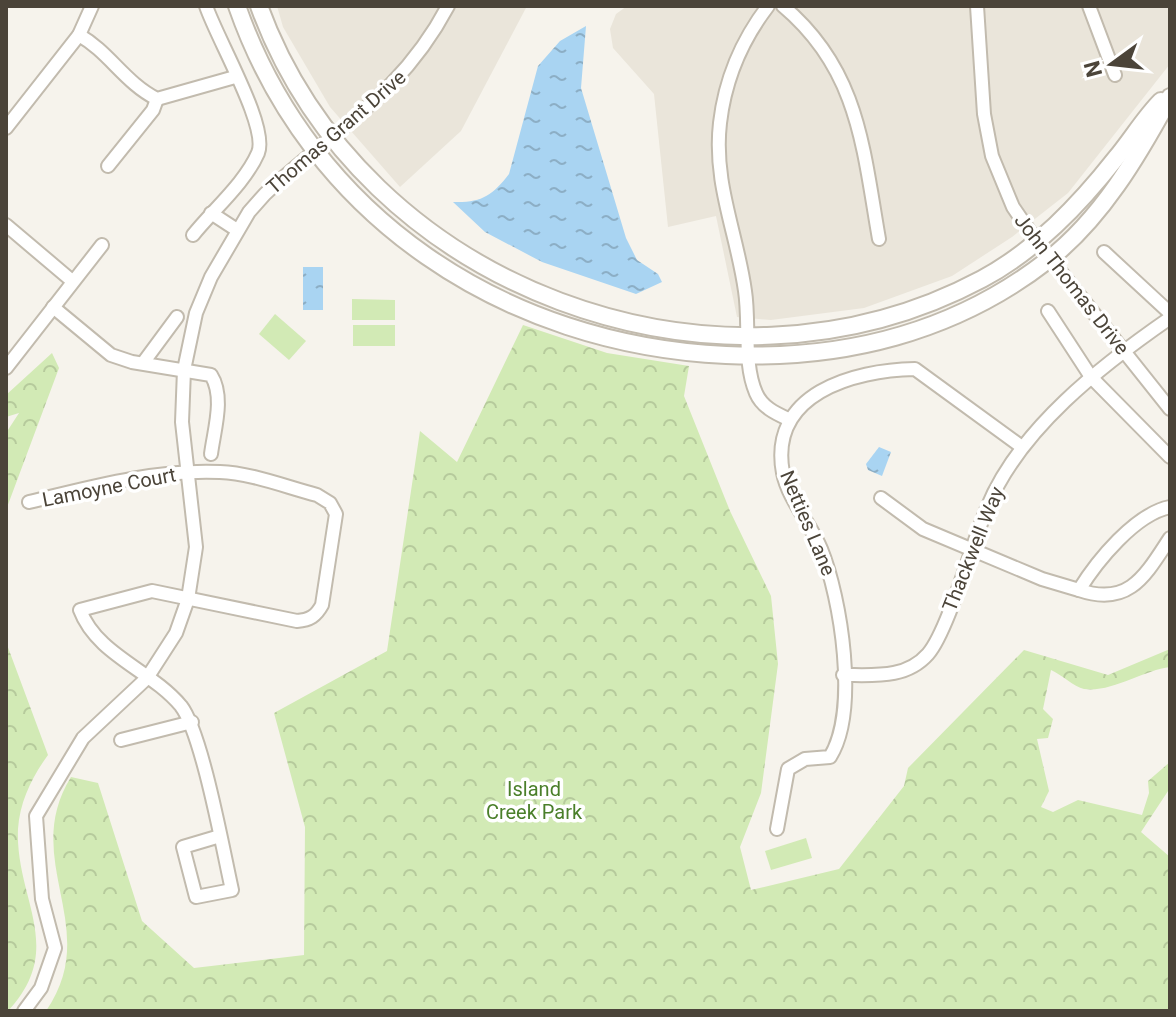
<svg xmlns="http://www.w3.org/2000/svg" width="1176" height="1017" font-family="Roboto,sans-serif">
<defs>
<pattern id="park-crowns" width="20" height="18" patternUnits="userSpaceOnUse" patternTransform="scale(2)"><rect width="20" height="18" fill="#d2eab5"/><path d="M2 6a3 3 0 1 1 6 0M12 15a3 3 0 1 1 6 0" fill="none" stroke="#b6ca9c"/></pattern>
<pattern id="water-ripples" width="26" height="14" patternUnits="userSpaceOnUse" patternTransform="scale(2)"><rect width="26" height="14" fill="#a9d4f2"/><path d="M2 4q2-2 4 0t4 0M15 11q2-2 4 0t4 0" fill="none" stroke="#8caec5"/></pattern>
</defs>
<rect width="100%" height="100%" fill="#f6f3ec"/>
<g fill="#eae5da">
<polygon points="277,6 527,6 461,131 400,187 330,107 283,27"/>
<polygon points="627,6 1170,6 1170,64 1068,193 1012,237 952,276 864,308 771,320 737,317 716,216 668,227 654,94 613,48 610,29 616,14"/>
</g>
<g fill="#d2eab5">
<polygon points="352,299 395,300 395,320 352,320"/>
<polygon points="275,314 306,341 289,360 259,334"/>
<rect x="353" y="325" width="42" height="21"/>
<polygon points="806,838 812,858 771,870 765,851"/>
</g>
<g fill="url(#park-crowns)">
<path d="M 523,325 L 607,353 L 689,366 L 684,396 L 730,511 L 771,596 L 778,664 L 761,793 L 740,847 L 751,890 L 839,869 L 904,786 L 908,768 L 1024,650 L 1108,675 L 1170,649 L 1170,667 C 1144,670 1111,693 1084,689 C 1074,687 1061,674 1051,670 L 1043,709 L 1053,719 L 1048,738 L 1037,739 L 1049,791 L 1041,807 L 1053,812 L 1078,800 L 1142,815 L 1149,793 L 1148,781 L 1170,762 L 1170,788 L 1141,832 L 1170,857 L 1170,1011 L 46,1011 C 104,927 19,861 71,777 L 98,783 L 142,921 L 194,968 L 304,955 L 305,827 L 274,713 L 387,651 L 420,431 L 457,462 Z"/>
<polygon points="52,353 59,368 6,510 6,433 19,413 6,417 6,395"/>
<path d="M 6,642 L 48,755 C 32,777 20,801 18,829 C 15,899 67,948 8,1011 Z"/>
</g>
<g fill="url(#water-ripples)">
<path d="M 586,26 L 581,88 L 626,238 L 637,260 L 658,274 L 662,282 L 636,294 L 542,262 L 485,232 L 453,202 C 481,203 492,196 509,174 L 538,66 L 560,41 Z"/>
<rect x="303" y="267" width="20" height="43"/>
<polygon points="879,447 891,452 882,476 868,470 866,464"/>
</g>
<g fill="none" stroke-linecap="round" stroke-linejoin="round">
<defs>
<g id="minor">
<path d="M 768,6 C 742,40 725,80 720,123 C 713,183 737,233 745,291 C 750,323 743,363 756,393 C 762,407 775,413 788,419"/>
<path d="M 783,6 C 859,70 863,148 879,239"/>
<polyline points="977,6 984,114 992,156 1013,207 1037,242 1170,409"/>
<polyline points="1089,6 1115,75"/>
<path d="M 79,35 C 109,52 125,83 157,99 L 235,77"/>
<polyline points="6,128 79,35 92,6"/>
<polyline points="108,166 153,110 157,99"/>
<polyline points="211,213 237,230"/>
<polyline points="6,225 71,280"/>
<path d="M 193,235 C 213,210 245,183 258,153 C 269,127 217,39 206,6"/>
<polyline points="1104,252 1170,313"/>
<path d="M 53,307 L 111,355 L 132,362 L 211,375 C 225,397 214,430 211,454"/>
<polyline points="1048,311 1091,377 1170,457"/>
<polyline points="143,363 177,317"/>
<polyline points="6,368 102,245"/>
<path d="M 881,498 L 923,529 L 1042,579 L 1079,590 C 1097,561 1135,514 1170,507"/>
<path d="M 29,502 C 91,487 156,469 220,472 C 251,473 286,487 317,495 L 330,503 L 336,514 L 322,605 C 316,616 310,620 297,621 L 152,591 L 80,610 C 97,655 151,670 181,706 C 202,733 223,850 232,890 L 196,897 L 183,847 L 220,836"/>
<path d="M 1079,590 C 1129,607 1145,576 1170,538"/>
<path d="M 843,675 C 874,675 906,679 928,654 C 948,631 973,541 987,508 C 1019,429 1102,365 1170,318"/>
<polyline points="121,740 192,722"/>
<path d="M 777,829 L 788,769 L 805,759 L 830,757 C 859,711 841,598 821,549 C 811,524 788,499 783,473 C 768,394 853,370 915,369 L 1022,447"/>
<path d="M 24,1011 L 41,988 L 55,948 L 42,899 L 36,816 L 83,738 L 147,678 L 176,633 L 188,599 L 196,547 L 182,422 L 184,370 L 196,313 L 211,277 L 249,212 L 265,194 C 336,128 401,95 448,6"/>
</g>
<g id="tertiary">
<path d="M 237,6 C 311,218 506,345 726,355 C 842,360 954,333 1048,260 C 1101,219 1138,156 1170,97"/>
<path d="M 259,6 C 362,289 718,420 982,279 C 1036,250 1079,205 1116,158 C 1132,139 1144,118 1161,101"/>
</g>
</defs>
<use href="#minor" stroke="#c2bbae" stroke-width="16"/>
<use href="#tertiary" stroke="#c2bbae" stroke-width="20"/>
<use href="#minor" stroke="#fff" stroke-width="12"/>
<use href="#tertiary" stroke="#fff" stroke-width="16"/>
</g>
<g text-anchor="middle" stroke-width="7" stroke-linejoin="round" paint-order="stroke">
<g font-size="20" fill="#4b4439" stroke="#fff">
<text transform="translate(336 132) rotate(-41)" y="7">Thomas Grant Drive</text>
<text transform="translate(1072 284) rotate(52)" y="7">John Thomas Drive</text>
<text transform="translate(109 487) rotate(-11)" y="7">Lamoyne Court</text>
<text transform="translate(808 523) rotate(67)" y="7">Netties Lane</text>
<text transform="translate(973 549) rotate(-68)" y="7">Thackwell Way</text>
</g>
<g font-size="20" fill="#4a7f2a" stroke="#fff">
<text x="534" y="796">Island<tspan x="534" dy="23">Creek Park</tspan></text>
</g>
</g>
<rect width="1176" height="1017" fill="none" stroke="#4b4439" stroke-width="16"/>
<g transform="translate(1112 64) rotate(255)" stroke="#ffffff" stroke-width="6" paint-order="stroke">
<path d="M0-6L14 30L0 20L-14 30Z" fill="#4b4439"/>
<text y="-12" font-size="22" font-weight="bold" text-anchor="middle" fill="#4b4439">N</text>
</g>
</svg>
